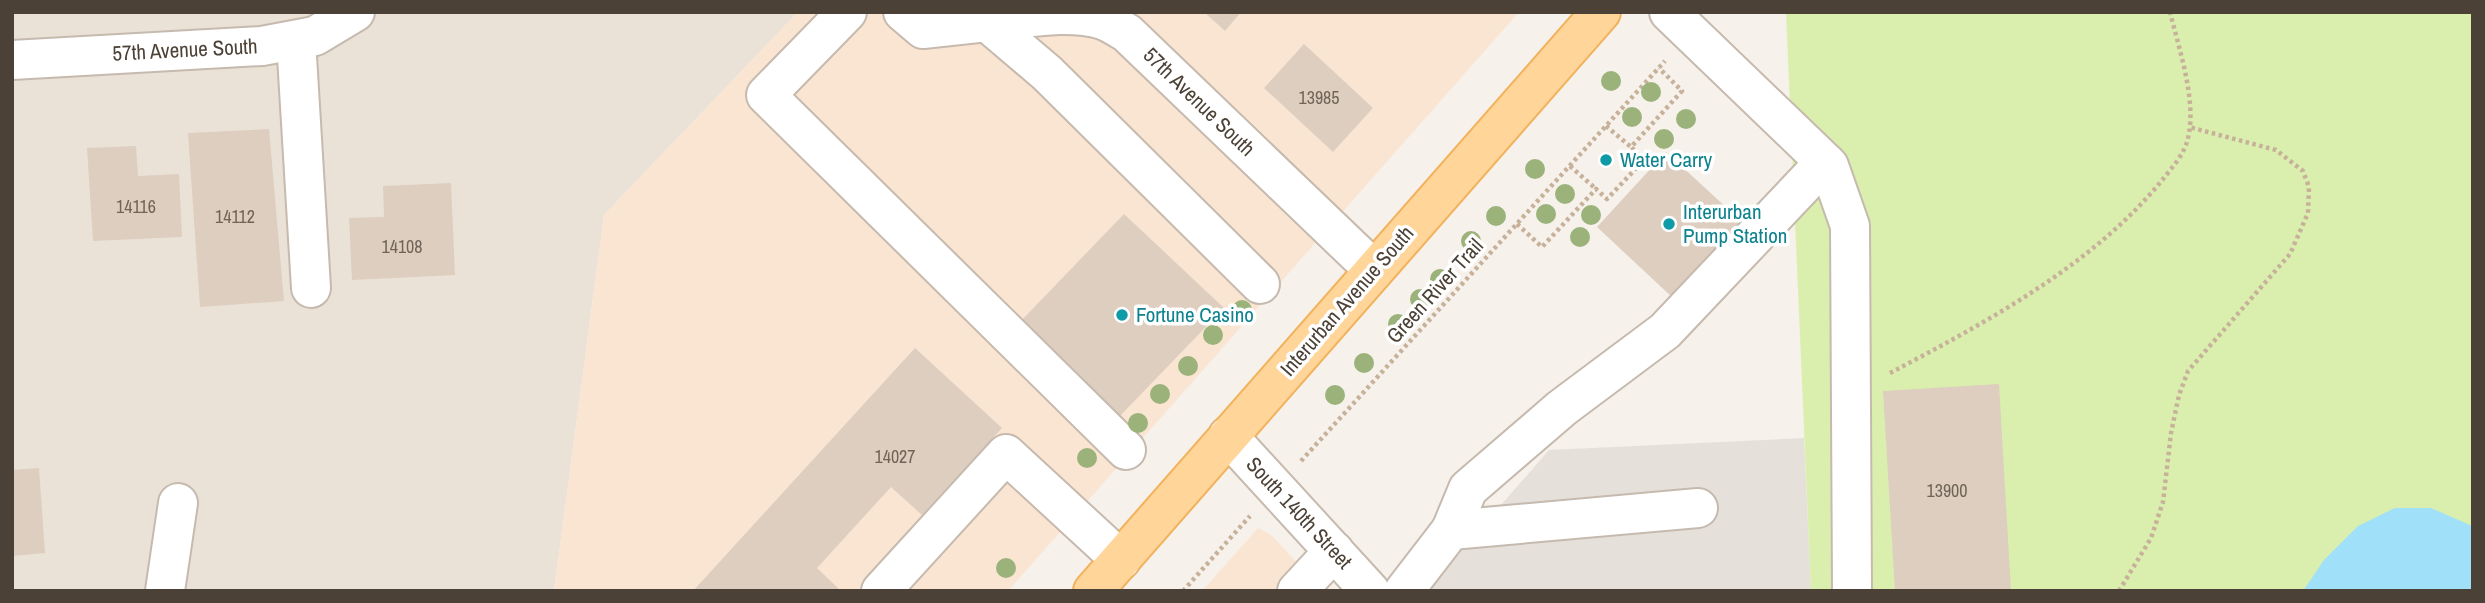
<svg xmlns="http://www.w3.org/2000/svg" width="2485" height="603" font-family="'Archivo Narrow',sans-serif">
<rect width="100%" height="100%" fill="#f6f1ea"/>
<polygon fill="#ebe2d7" points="12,12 798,12 604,215 554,591 12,591"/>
<g fill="#fae5d3">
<polygon points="798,12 1519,12 1008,591 554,591 604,215"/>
<polygon points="1258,528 1271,535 1324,591 1202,591"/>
</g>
<polygon fill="#e6e0db" points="1804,438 1811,591 1426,591 1549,450"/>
<polygon fill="#daefae" points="1786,12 2473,12 2473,591 1811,591"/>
<polygon fill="#a0e0f9" points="2395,508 2431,508 2470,525 2473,528 2473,591 2303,591 2324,560 2358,526"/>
<g fill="#ddcec0">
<polygon points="1204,12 1241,12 1225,31"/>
<polygon points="1304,44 1373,108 1333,152 1264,88"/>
<polygon points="269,129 284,301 200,307 188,133"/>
<polygon points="136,146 138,176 179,174 182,237 93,241 87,148"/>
<polygon points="1666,152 1741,221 1672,297 1597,227"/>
<polygon points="451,183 455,275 352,280 349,218 384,217 383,186"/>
<polygon points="1124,214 1224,308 1119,417 1019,323"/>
<polygon points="915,348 1002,428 922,515 891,487 817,568 841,591 693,591"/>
<polygon points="1999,384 2011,591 1895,591 1883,391"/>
<polygon points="39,468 45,553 12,556 12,470"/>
</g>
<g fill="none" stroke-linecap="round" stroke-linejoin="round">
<defs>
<g id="minor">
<polyline points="847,12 766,95 1126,450"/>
<polyline points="903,12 923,29 987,22 1047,73 1260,284"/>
<polyline points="1669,12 1829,166 1850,226 1852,591"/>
<path d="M 987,22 C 1024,19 1067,9 1103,20 C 1111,23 1120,29 1127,33 L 1374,270"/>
<polyline points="296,40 311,288"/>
<polyline points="12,60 262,46 315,36 355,12"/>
<polyline points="1228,436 1370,591"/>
<polyline points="1451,530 1468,489 1562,408 1665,331 1825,162"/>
<polyline points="165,591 178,503"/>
<polyline points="881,591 1006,454 1121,560"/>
<polyline points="1297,591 1334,551"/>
<polyline points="1404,591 1451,530 1698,508"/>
</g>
<polyline id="major" points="1093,591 1601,12"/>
</defs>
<use href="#minor" stroke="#c6baae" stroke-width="42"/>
<use href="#major" stroke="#f2b25c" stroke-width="42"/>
<g stroke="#c7b19a" stroke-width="4.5" stroke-dasharray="3.5 3.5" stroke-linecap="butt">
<polyline points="1606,126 1631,147"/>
<polyline points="1570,166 1596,189"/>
<polyline points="1517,224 1542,247 1596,189 1607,199 1644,160 1631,147 1682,91 1659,68"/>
<path d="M 1890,373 C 1985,323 2095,264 2163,179 C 2172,168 2185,153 2188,138 C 2197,101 2179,49 2170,12"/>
<polyline points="1301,461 1665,61"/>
<polyline points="1183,591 1250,516"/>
<polyline points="2119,591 2151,538 2163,502 2171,433 2179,395 2188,371 2290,254 2308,213 2309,187 2303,171 2276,150 2189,127"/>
</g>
<use href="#minor" stroke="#fff" stroke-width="38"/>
<use href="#major" stroke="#ffd59a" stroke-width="38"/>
</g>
<g fill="#9bb37b">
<circle cx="1611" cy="81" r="10"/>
<circle cx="1651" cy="92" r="10"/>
<circle cx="1632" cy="117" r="10"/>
<circle cx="1686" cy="119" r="10"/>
<circle cx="1664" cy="139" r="10"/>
<circle cx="1535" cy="169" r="10"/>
<circle cx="1565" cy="194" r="10"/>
<circle cx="1546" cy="214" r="10"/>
<circle cx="1591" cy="215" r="10"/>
<circle cx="1496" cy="216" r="10"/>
<circle cx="1580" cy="237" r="10"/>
<circle cx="1471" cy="241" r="10"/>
<circle cx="1440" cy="279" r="10"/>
<circle cx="1420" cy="299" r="10"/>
<circle cx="1242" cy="310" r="10"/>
<circle cx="1398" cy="324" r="10"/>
<circle cx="1213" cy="335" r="10"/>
<circle cx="1364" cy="363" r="10"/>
<circle cx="1188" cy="366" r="10"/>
<circle cx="1160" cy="394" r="10"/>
<circle cx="1335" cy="395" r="10"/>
<circle cx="1138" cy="423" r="10"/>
<circle cx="1087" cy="458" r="10"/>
<circle cx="1006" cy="568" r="10"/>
</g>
<g fill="#0f9aa8" stroke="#fff" stroke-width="2.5">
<circle cx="1606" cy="160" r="7"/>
<circle cx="1669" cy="224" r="7"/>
<circle cx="1122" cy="315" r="7"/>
</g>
<g text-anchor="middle" stroke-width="7" stroke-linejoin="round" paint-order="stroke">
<g font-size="18" fill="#706458">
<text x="1319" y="104">13985</text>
<text x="136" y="213">14116</text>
<text x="235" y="223">14112</text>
<text x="402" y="253">14108</text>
<text x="895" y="463">14027</text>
<text x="1947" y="497">13900</text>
</g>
<g font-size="21" fill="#4c4136" stroke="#fff">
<text transform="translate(185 50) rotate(-3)" y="7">57th Avenue South</text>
<text transform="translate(1199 102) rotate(44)" y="7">57th Avenue South</text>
<text transform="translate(1435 291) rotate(-48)" y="7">Green River Trail</text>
<text transform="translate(1347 301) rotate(-49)" y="7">Interurban Avenue South</text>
<text transform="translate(1299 513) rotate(47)" y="7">South 140th Street</text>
</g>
<g font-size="21" fill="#0d838f" stroke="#fff" text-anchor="start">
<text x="1620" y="167">Water Carry</text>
<text x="1683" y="219">Interurban<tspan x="1683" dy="24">Pump Station</tspan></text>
<text x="1136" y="322">Fortune Casino</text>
</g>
</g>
<rect width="2485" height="603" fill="none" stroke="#4c4136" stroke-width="28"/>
</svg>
